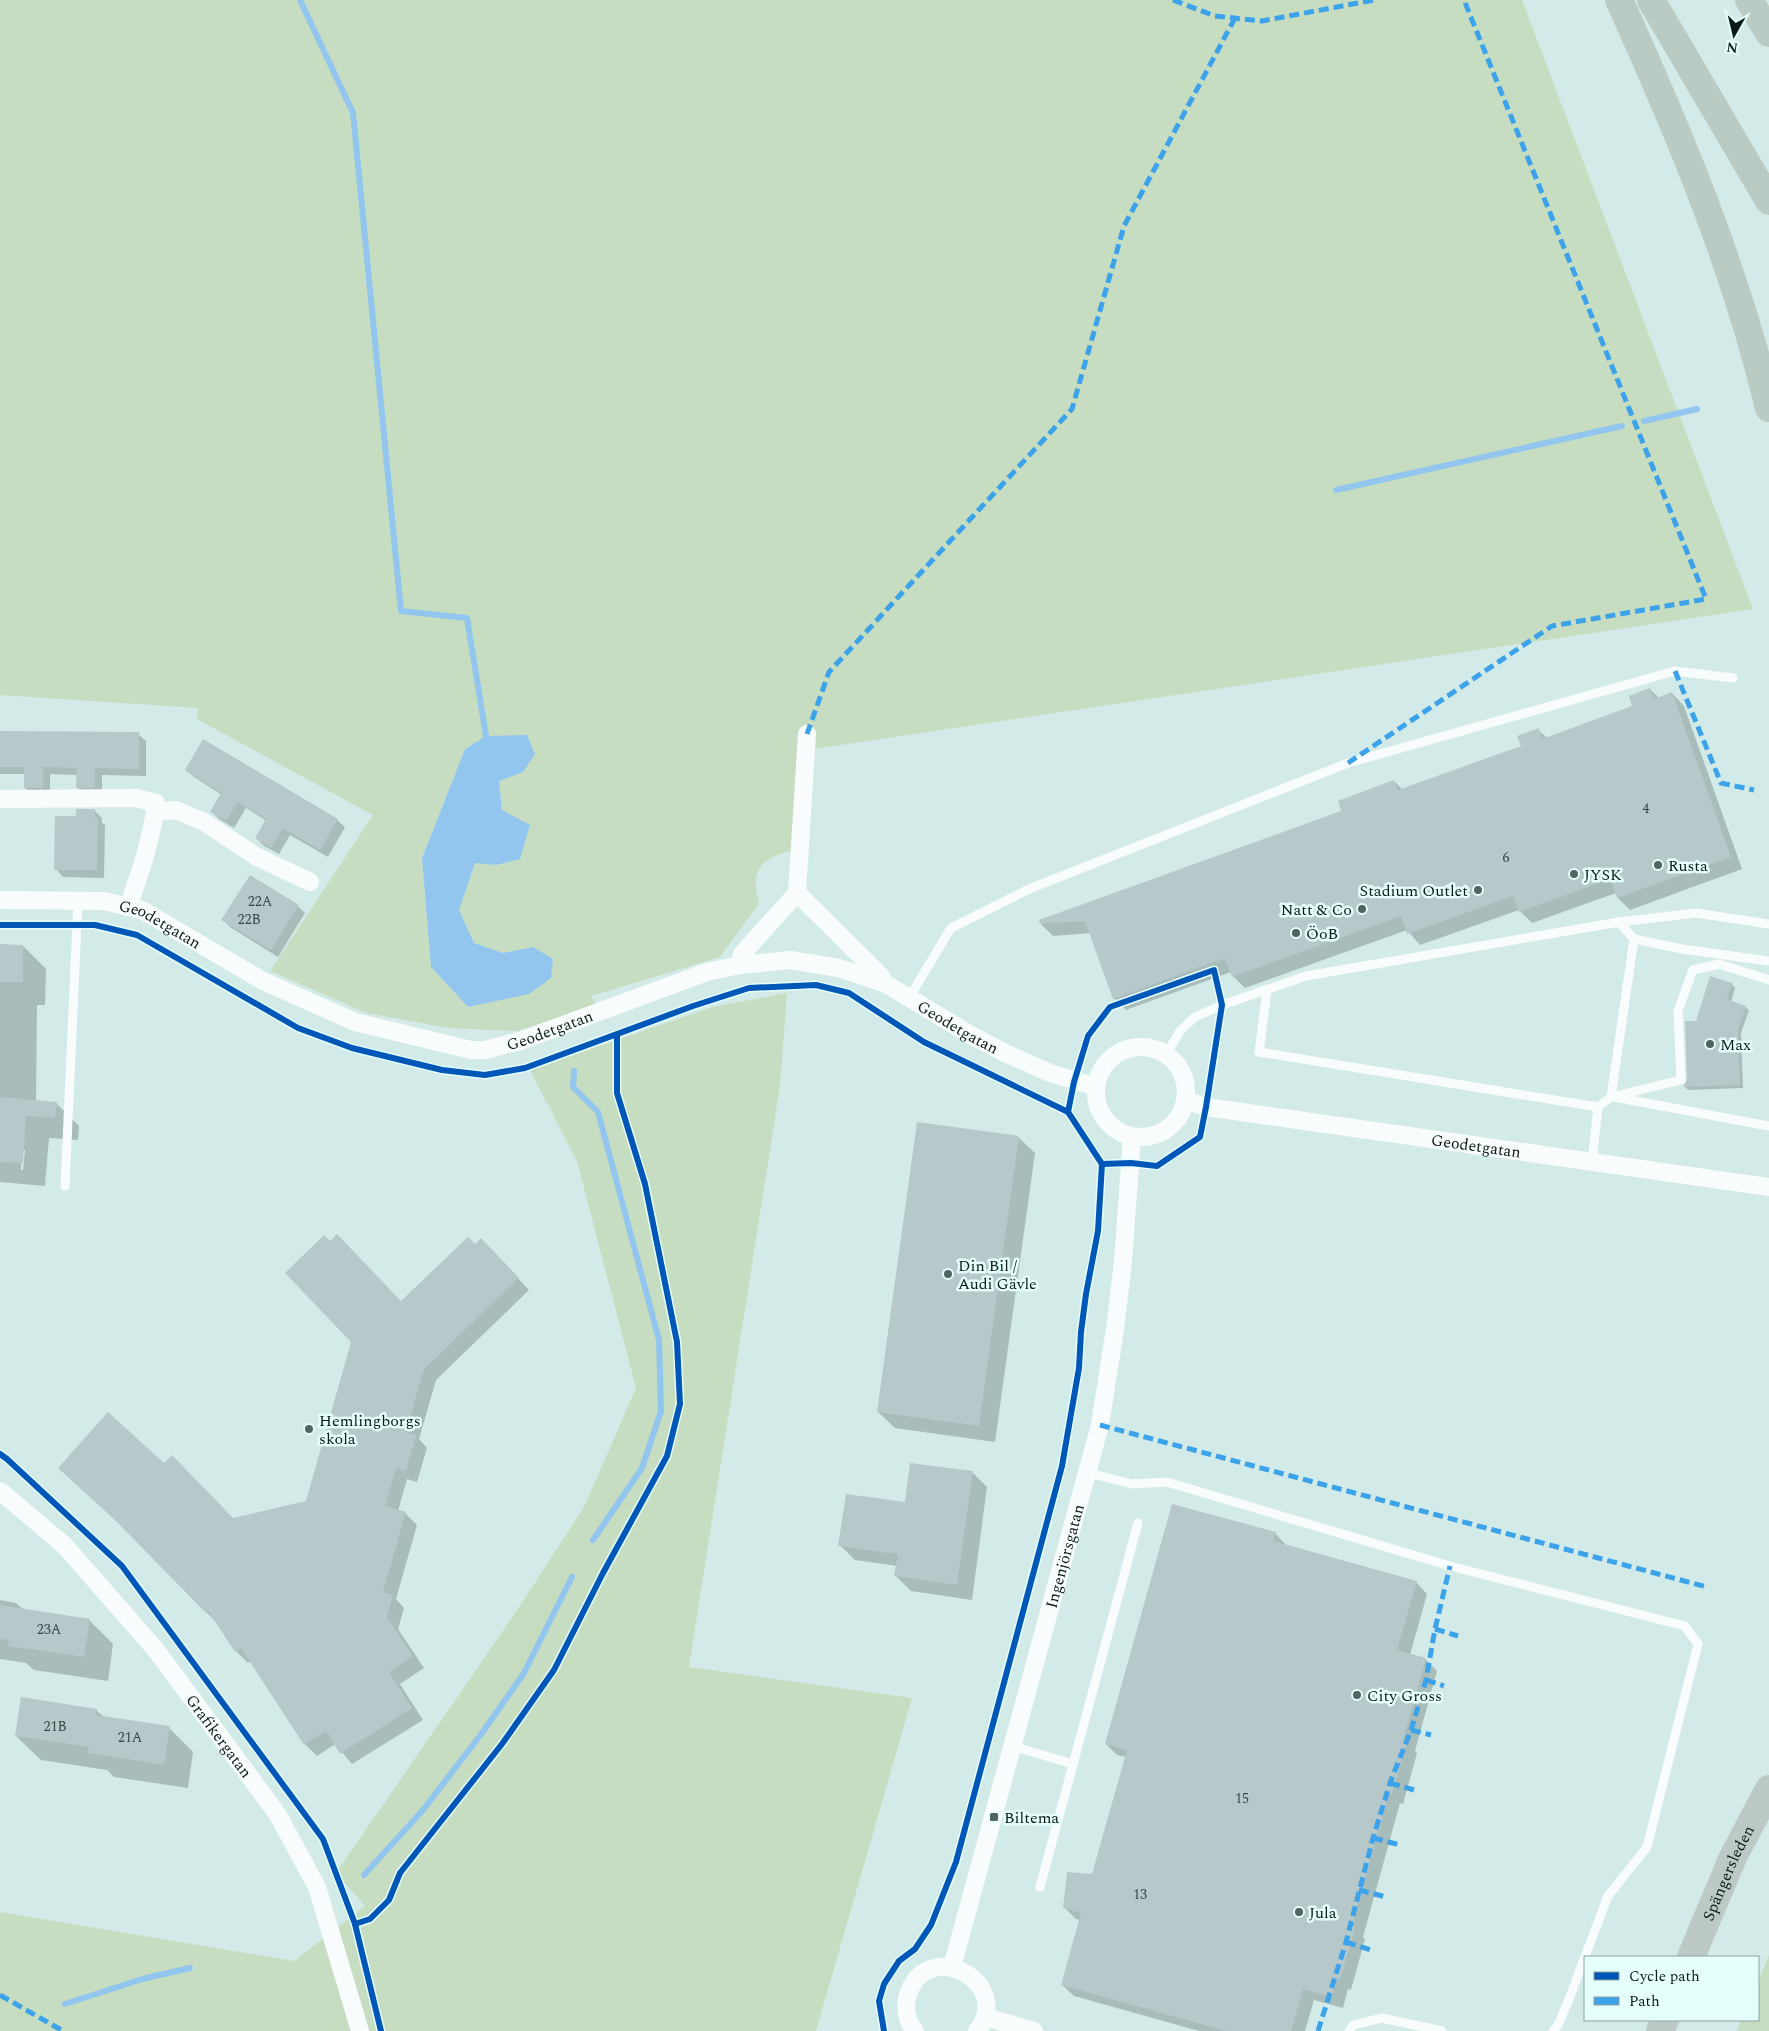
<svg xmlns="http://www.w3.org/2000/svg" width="1769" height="2031" font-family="Spectral,serif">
<rect width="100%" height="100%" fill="#d3ebe8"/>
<g fill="#c6ddc2" fill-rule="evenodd">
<path d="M 0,0 L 1522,0 L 1753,609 L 807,750 L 800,848 C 767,857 748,864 759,903 L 720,957 L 591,996 L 597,1006 L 517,1031 L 448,1028 L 367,1013 L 270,971 L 373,815 L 197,719 L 198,708 L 0,695 ZM 486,736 L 523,772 L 499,781 L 502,810 L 496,865 L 475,863 L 459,910 L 474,943 L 503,953 L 533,947 L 468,1007 L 431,967 L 422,858 L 465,749 Z"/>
<polygon points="787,993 780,1086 689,1667 912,1698 816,2031 0,2031 0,1912 294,1961 365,1906 336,1873 522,1603 585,1505 636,1388 577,1161 530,1070 712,1007"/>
<polygon points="1769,1955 1769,2031 1737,2031 1741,2020 1758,2020 1758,1982"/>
</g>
<polygon fill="#93c6ee" points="527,735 535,754 523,772 499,781 502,810 530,825 520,859 496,865 475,863 459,910 474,943 503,953 533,947 553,959 551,978 529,994 468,1007 431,967 422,858 465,749 486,736"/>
<g fill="#0003" fill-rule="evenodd">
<polygon points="1650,689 1659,698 1672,693 1684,706 1742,869 1630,910 1618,898 1616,893 1532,923 1519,910 1420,945 1407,930 1245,988 1233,976 1231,972 1126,1010 1114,998 1091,933 1053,936 1041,924 1343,812 1394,781 1403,790 1522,747 1538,730 1547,738 1634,707"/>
<polygon points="0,732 138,734 146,741 146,776 102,775 102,795 85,795 77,787 78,775 50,774 50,795 33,795 25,788 26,774 0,774"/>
<polygon points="203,741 337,820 345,827 328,857 290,835 279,854 264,846 256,838 267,821 246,808 234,828 219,819 212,812 222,795 194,777 186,770"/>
<polygon points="94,810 102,818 102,823 105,825 104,878 63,877 56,869 77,817"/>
<polygon points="298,906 305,913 278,957 230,927 223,920"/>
<path d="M 0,946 L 23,946 L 46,969 L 45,1005 L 37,1005 L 36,1101 L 56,1103 L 79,1126 L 78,1140 L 49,1138 L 45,1186 L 0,1182 ZM 22,1150 L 25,1150 L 23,1170 L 21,1170 Z"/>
<polygon points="1732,984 1735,988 1731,1002 1745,1007 1749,1010 1741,1033 1743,1088 1688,1090 1684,1086 1689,1080 1697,1022"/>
<polygon points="1018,1137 1035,1153 995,1442 895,1428 878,1412"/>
<polygon points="475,1246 493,1252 529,1290 436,1380 419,1439 427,1448 417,1482 407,1479 398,1511 405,1513 417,1525 396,1599 404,1608 398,1629 424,1668 400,1684 423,1720 352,1764 335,1744 317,1756 305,1744 251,1661 248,1663 236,1651 218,1624 126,1529 165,1464 233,1520 307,1502 401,1303"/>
<polygon points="973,1473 987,1487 972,1600 911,1591 896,1576 897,1566 855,1560 840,1545 906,1504"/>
<polygon points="1275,1533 1286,1545 1416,1582 1427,1594 1410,1655 1426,1660 1437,1671 1415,1751 1417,1753 1403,1804 1400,1803 1363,1937 1365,1939 1351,1990 1348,1989 1343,2008 1314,2000 1305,2031 1199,2031 1074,1996 1062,1985 1081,1920 1076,1919 1064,1907 1093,1876 1126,1757 1117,1755 1106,1744"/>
<polygon points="0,1600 16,1603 24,1610 89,1620 113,1644 108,1681 34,1670 26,1663 0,1659"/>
<polygon points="96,1710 104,1717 169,1728 193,1752 188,1788 114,1777 107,1770 41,1760 16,1736"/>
</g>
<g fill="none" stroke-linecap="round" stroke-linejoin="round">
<g stroke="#93c6ee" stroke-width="6">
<polyline points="300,0 353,113 401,611 467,618 486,736 484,743"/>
<polyline points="1644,421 1697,409"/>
<polyline points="1336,490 1622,426"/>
<polyline points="574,1071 573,1087 598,1112 659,1340 661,1411 642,1468 593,1540"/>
<polyline points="364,1875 423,1810 482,1733 524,1673 572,1577"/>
<polyline points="65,2004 142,1979 190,1968"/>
</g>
</g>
<g fill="#b6c8c9">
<polygon points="1650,688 1654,699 1672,692 1731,857 1617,898 1610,879 1519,912 1513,896 1407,934 1401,916 1232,977 1225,958 1113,999 1085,921 1040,924 1039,920 1341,811 1338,801 1394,780 1398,790 1521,746 1517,736 1539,728 1542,739 1632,706 1629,696"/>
<polygon points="0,731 139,732 139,769 95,768 95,788 76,788 77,768 43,767 43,788 24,788 24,767 0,767"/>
<polygon points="203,739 338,819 320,850 283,828 271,848 255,838 266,819 238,802 226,821 210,812 221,793 185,770"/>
<polygon points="76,809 95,809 95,817 98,817 97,870 54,870 55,816 76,816"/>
<polygon points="250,875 299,905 271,950 221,920"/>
<polygon points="0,944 23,945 23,982 0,982"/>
<polygon points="1710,976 1732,983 1727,999 1746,1006 1738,1029 1740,1085 1683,1087 1687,1080 1685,1021 1696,1021"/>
<polygon points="0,1097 57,1102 55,1118 26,1116 23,1163 0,1162"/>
<polygon points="917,1122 1019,1136 979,1426 877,1412"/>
<polygon points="337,1234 401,1301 468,1237 475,1244 481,1238 519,1278 424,1369 406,1432 416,1435 406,1471 396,1468 385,1506 406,1512 383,1592 393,1595 387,1617 413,1656 389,1672 412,1708 340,1754 326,1731 304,1745 241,1648 235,1652 209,1612 206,1613 116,1521 58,1468 108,1412 164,1463 172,1455 233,1518 306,1501 351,1342 285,1273 324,1235 330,1241"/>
<polygon points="910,1463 973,1471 957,1585 894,1576 898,1554 838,1546 846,1494 905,1502"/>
<polygon points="1172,1504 1276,1532 1273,1541 1417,1581 1397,1650 1426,1658 1403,1740 1407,1741 1392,1794 1389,1793 1352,1926 1355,1927 1340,1980 1337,1979 1332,1997 1303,1989 1291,2031 1226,2031 1061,1985 1081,1913 1063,1908 1067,1872 1092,1874 1127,1750 1105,1744"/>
<polygon points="0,1605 90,1619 84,1657 8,1646 9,1640 0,1639"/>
<polygon points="21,1697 97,1709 96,1715 170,1726 164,1765 88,1753 89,1747 15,1736"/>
</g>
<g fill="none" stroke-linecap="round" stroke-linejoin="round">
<g stroke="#f8fcfc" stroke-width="9">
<polyline points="1634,939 1682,949 1769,961"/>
<polyline points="1267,990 1259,1052 1598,1107"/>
<polyline points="909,998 951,928 1029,889 1348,763 1675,671 1733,678"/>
<polyline points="1166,1055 1180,1031 1195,1017 1222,1005 1306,976 1619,922 1696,913 1769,924"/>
<polyline points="1611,1097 1681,1080 1678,1011 1693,970 1719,964 1769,980"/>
<polyline points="1614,1097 1769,1126"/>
<polyline points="1592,1161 1598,1107 1611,1097 1634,939 1619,922"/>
<polyline points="65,1186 78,901"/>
<polyline points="1086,1472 1132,1484 1167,1482 1450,1566 1685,1626 1698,1644 1647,1847 1608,1896 1569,1999 1558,2025 1553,2031"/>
<polyline points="1012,1746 1073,1764"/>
<polyline points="1040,1887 1138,1523"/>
<polyline points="1349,2031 1353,2025 1382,2018 1442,2031"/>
</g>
<g stroke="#f8fcfc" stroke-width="18">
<polyline points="807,734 797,893 879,974 885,983"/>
<path d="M 0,799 L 137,798 L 156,803 C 152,839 140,873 128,907"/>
<polyline points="155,812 176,810 204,822 257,857 310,882"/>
<path id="s1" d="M 0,900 L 104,901 L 142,910 L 263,981 L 355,1022 L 471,1050 L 485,1050 L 520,1041 L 707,972 L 740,965 L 790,960 L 839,968 L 886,984 L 969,1034 L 1005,1053 L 1050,1073 L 1096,1087"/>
<polyline points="740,965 742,954 797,893"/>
<circle cx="1141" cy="1092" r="45"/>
<path id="s2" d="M 1185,1100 L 1206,1107 L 1769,1187"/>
<path id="s3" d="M 0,1491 L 64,1545 L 156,1650 L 278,1815 L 317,1887 L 360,2031"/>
<path id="s4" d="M 952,1967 L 1100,1425 L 1115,1329 L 1123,1262 L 1132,1137"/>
<polyline points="985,2017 1034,2031"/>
<path d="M 915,2031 C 907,2022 905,2009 907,1998 C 924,1933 1016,1983 977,2031"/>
</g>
<g stroke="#bcc9c4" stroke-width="28">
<path id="s5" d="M 1691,1957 L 1733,1857 L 1769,1789"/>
<polyline points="1660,2031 1665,2020"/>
</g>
<g stroke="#bacbc4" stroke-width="28">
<path d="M 1619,0 C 1679,132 1735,266 1769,408"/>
<polyline points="1651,0 1769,201"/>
<polyline points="1749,0 1769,33"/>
</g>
<g stroke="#3ca2ea" stroke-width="5" stroke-dasharray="10 5" stroke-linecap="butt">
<polyline points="1173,0 1215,16 1262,21 1374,0"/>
<polyline points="1675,671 1721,783 1754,790"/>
<polyline points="807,734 829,672 1072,409 1124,226 1235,18"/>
<polyline points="1348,763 1552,626 1706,599 1464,0"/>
<polyline points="1100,1425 1707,1587"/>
<polyline points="1435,1629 1458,1636"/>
<polyline points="1426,1680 1444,1686"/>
<polyline points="1411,1730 1431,1735"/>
<polyline points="1390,1783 1414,1790"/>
<polyline points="1373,1838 1400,1845"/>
<polyline points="1359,1890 1386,1897"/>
<polyline points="1346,1942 1371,1950"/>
<polyline points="0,1995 63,2031"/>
<polyline points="1318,2031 1346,1942 1373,1838 1390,1783 1411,1730 1426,1680 1435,1629 1450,1566"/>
</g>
<defs>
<g id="cycleway">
<polyline points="0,925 95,925 137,935 298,1028 352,1048 442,1070 485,1075 525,1068 693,1006 749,988 816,985 849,993 924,1042 1068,1112 1102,1164 1098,1231 1086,1294 1081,1332 1079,1368 1062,1466 956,1862 931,1925 915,1949 899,1961 884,1984 879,2001 884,2031"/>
<polyline points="1068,1112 1074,1082 1088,1036 1110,1007 1214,970 1222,1005 1206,1107 1200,1137 1157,1166 1131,1163 1102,1164"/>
<polyline points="0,1454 7,1459 122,1566 323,1839 355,1924 381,2031"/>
<polyline points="355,1924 370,1919 389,1900 400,1873 502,1744 554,1670 603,1573 667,1456 680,1404 677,1342 645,1184 617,1093 617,1035"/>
</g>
</defs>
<use href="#cycleway" stroke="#e4fefb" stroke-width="9"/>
<use href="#cycleway" stroke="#0057b8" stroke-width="6"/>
</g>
<g fill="#506461" stroke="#e4fefb" stroke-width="2">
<circle cx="1658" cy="865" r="5"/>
<circle cx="1574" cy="874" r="5"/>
<circle cx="1478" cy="890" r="5"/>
<circle cx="1362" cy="909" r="5"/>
<circle cx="1296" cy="933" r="5"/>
<circle cx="1710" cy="1044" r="5"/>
<circle cx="948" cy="1274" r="5"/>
<circle cx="309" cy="1429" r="5"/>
<circle cx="1357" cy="1695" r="5"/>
<rect x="989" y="1812" width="10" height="10" rx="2.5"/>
<circle cx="1299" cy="1912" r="5"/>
</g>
<g text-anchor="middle" stroke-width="5" stroke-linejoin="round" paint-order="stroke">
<g font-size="14" fill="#354645">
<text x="1646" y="813">4</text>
<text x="1506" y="862">6</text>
<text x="260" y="906">22A</text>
<text x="249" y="924">22B</text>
<text x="49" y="1634">23A</text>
<text x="55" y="1731">21B</text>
<text x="130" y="1742">21A</text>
<text x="1242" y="1803">15</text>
<text x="1140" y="1899">13</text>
</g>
<g font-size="16" fill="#0a1b19" stroke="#e4fefb" text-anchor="start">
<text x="1668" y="871">Rusta</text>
<text x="1584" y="880">JYSK</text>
<text x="1468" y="896" text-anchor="end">Stadium Outlet</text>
<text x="1352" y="915" text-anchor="end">Natt &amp; Co</text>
<text x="1306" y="939">ÖoB</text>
<text x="1720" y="1050">Max</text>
<text x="958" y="1271">Din Bil /<tspan x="958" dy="18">Audi Gävle</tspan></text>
<text x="319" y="1426">Hemlingborgs<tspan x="319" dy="18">skola</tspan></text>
<text x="1367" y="1701">City Gross</text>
<text x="1004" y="1823">Biltema</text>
<text x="1309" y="1918">Jula</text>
</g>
<g font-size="16" fill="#0a1b19" stroke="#e4fefb">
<text dy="6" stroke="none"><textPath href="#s1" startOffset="165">Geodetgatan</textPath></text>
<text dy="6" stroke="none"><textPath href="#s1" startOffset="1020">Geodetgatan</textPath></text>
<text dy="6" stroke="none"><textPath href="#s1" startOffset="585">Geodetgatan</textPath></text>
<text dy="6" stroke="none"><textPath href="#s2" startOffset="295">Geodetgatan</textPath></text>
<text dy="6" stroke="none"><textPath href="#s4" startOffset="426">Ingenjörsgatan</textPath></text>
<text dy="6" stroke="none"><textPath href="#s3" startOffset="330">Grafikergatan</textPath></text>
<text dy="6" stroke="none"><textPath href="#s5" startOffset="92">Spängersleden</textPath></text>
</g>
</g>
<rect x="1584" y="1956" width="175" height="65" fill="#e4fefb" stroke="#8da3a1"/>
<rect x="1594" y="1972" width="25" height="8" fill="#0057b8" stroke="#8da3a1"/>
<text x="1629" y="1981" font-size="15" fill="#0a1b19">Cycle path</text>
<rect x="1594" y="1997" width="25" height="8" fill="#3ca2ea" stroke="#8da3a1"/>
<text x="1629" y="2006" font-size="15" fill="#0a1b19">Path</text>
<g transform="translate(1734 35) rotate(188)" stroke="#e4fefb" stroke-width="4" paint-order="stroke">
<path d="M0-4L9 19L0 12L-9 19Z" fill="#0a1b19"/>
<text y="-8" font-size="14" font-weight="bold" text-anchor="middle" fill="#0a1b19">N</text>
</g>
</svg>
